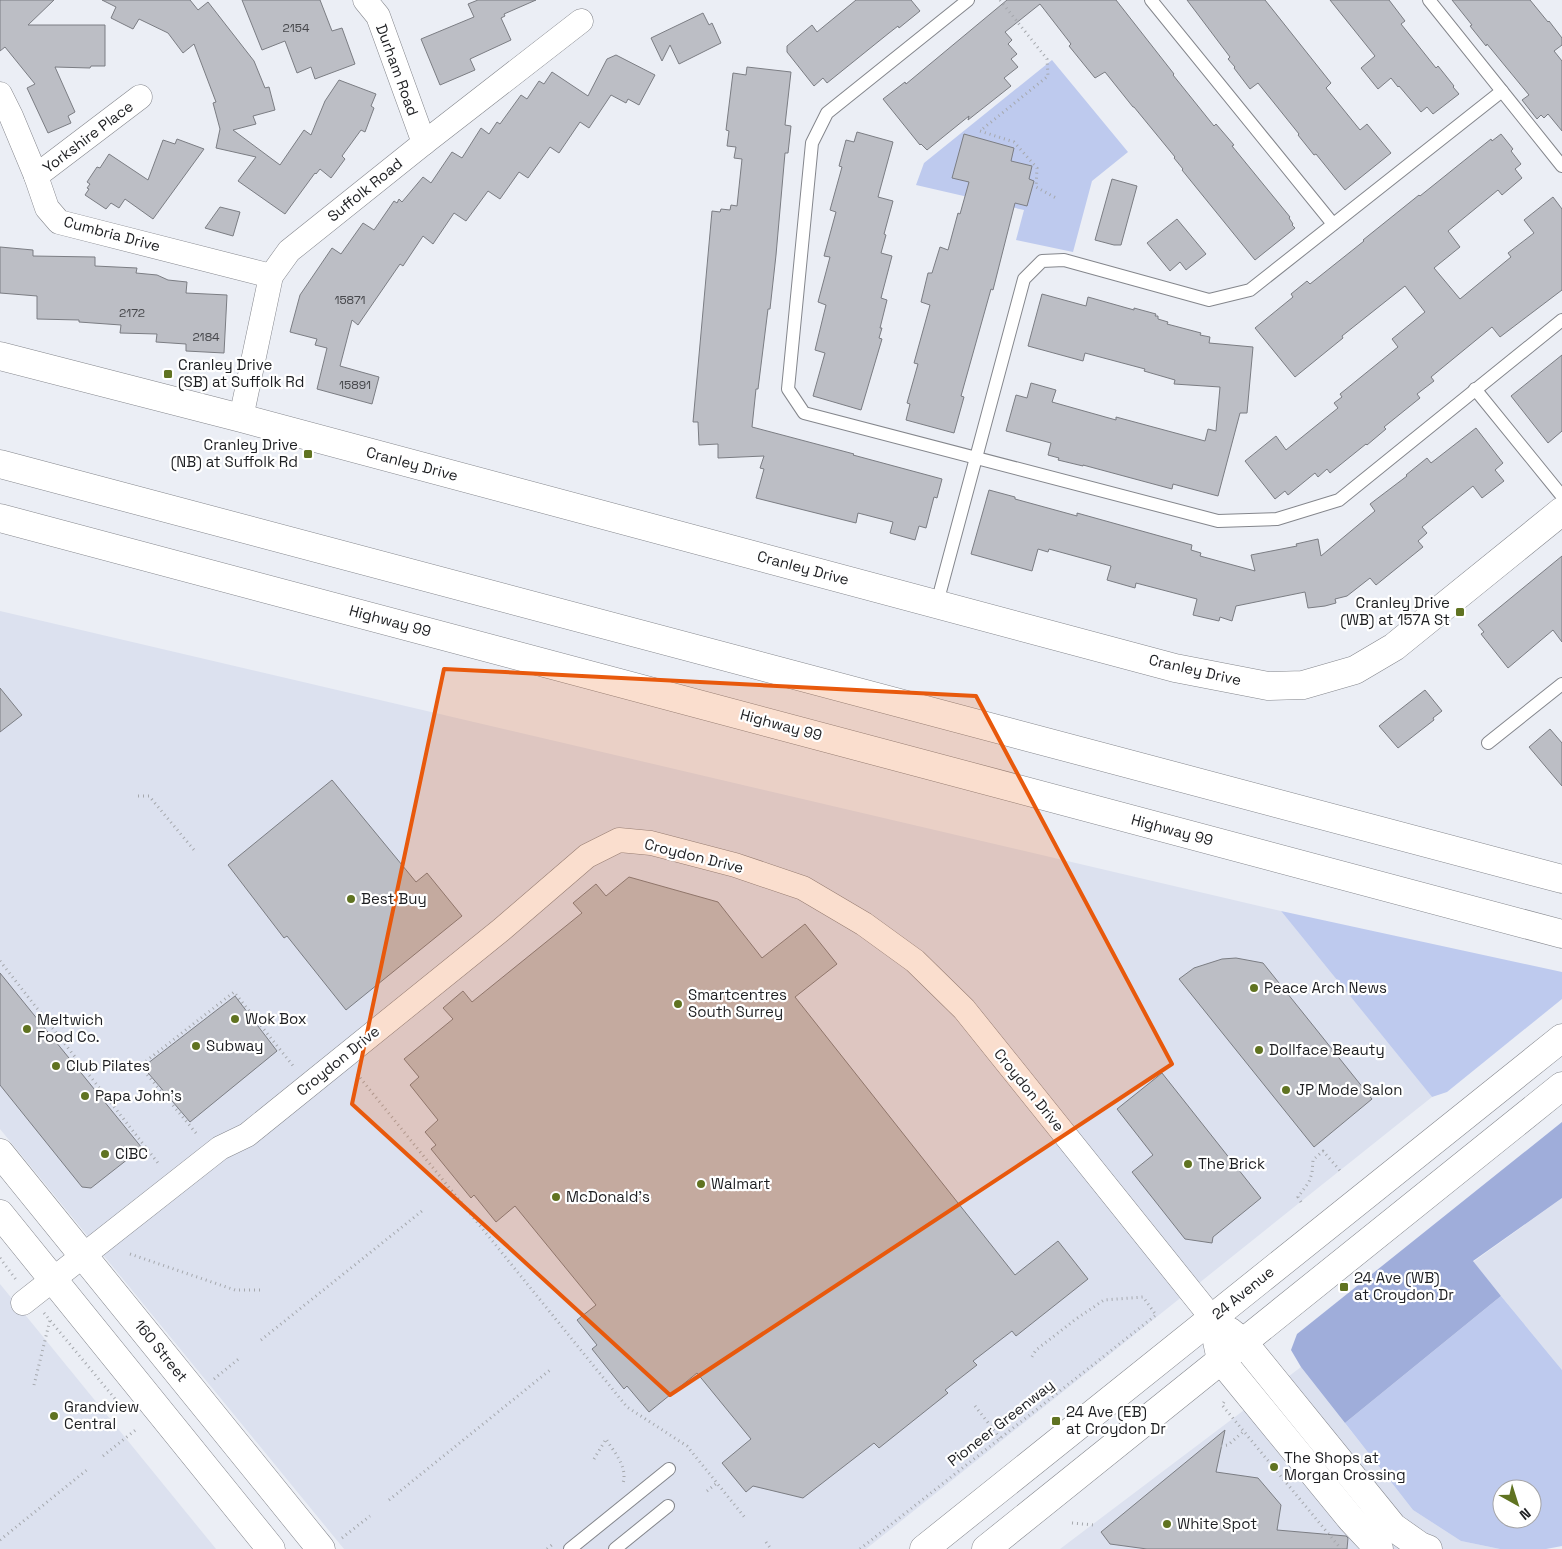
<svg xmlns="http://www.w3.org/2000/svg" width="1562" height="1549" font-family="'Space Grotesk',sans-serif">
<rect width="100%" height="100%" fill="#ebeef5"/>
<g fill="#dce1ef">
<polygon points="0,611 1281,911 1432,1097 866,1549 344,1549 0,1129"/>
<polygon points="1562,1198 1562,1370 1473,1262"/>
<polygon points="0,1284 216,1549 0,1549"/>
<polygon points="1301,1367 1413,1510 1461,1541 1500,1549 1060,1549"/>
</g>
<g fill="#becaee" fill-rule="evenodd">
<polygon points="1052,60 1128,152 1092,181 1073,252 1016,240 1024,210 916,185 924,163"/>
<polygon points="1281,911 1562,972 1562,999 1447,1092 1432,1097"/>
<path d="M 1501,1296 L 1562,1370 L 1562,1546 L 1546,1549 L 1500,1549 L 1461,1541 L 1413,1510 L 1345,1423 ZM 1502,1489 L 1532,1489 L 1532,1519 L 1502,1519 Z"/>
</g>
<polygon fill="#9fadda" points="1562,1122 1562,1198 1473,1261 1501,1296 1345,1423 1301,1367 1291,1350 1297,1334"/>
<g fill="#bcbec5" stroke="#7b7d83">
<polygon points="0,0 54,0 28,25 105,25 105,66 91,66 90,68 55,67 75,112 68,116 71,123 48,133 27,88 35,84 5,47 0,51"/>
<polygon points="102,0 190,0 198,10 208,2 254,61 265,88 269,87 275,110 253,116 256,124 233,130 280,165 304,130 311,135 325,101 339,80 376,94 371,106 374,108 365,132 361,130 342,156 345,159 331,178 320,169 316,174 315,173 285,214 238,181 256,157 216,148 220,129 213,103 216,102 194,44 183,53 168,33 139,19 133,29 111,18 116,7"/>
<polygon points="242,0 320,0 332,31 342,28 355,64 315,79 311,67 297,73 285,41 262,50"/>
<polygon points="478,0 536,0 504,14 505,16 501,18 511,40 470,59 475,70 440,85 421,39 474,17 468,4"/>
<polygon points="856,0 911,0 920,11 899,28 898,26 889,33 827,83 823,78 814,86 787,52 787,46 812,25 817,32"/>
<polygon points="1007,0 1116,0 1174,74 1173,75 1214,126 1216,124 1234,145 1232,146 1290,217 1289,218 1293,224 1292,225 1295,228 1255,260 1182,170 1183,169 1174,158 1175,157 1134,107 1133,107 1105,72 1095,78 1069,46 1071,44 1040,4 1005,32 1012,40 1008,44 1017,54 1011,59 1018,67 1004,78 1011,86 968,120 969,116 927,150 921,144 920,145 883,99 905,82 906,84"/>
<polygon points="1187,0 1265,0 1331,83 1326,88 1360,130 1367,124 1391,153 1345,190 1316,154 1314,155 1298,135 1299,134 1258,83 1250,89 1234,68 1235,67 1228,59 1230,57"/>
<polygon points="1330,0 1389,0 1405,21 1401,24 1436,68 1438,66 1454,86 1453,87 1459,94 1433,114 1427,107 1421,112 1399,86 1398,87 1391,78 1378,89 1361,68 1375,56"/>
<polygon points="1452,0 1530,0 1548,22 1549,21 1562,38 1562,45 1554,51 1562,61 1562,131 1548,114 1544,118 1541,115 1537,119 1522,100 1529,95 1487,44 1486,46 1470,26 1472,25"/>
<polygon points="703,13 709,25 712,23 721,43 679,64 670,45 662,61 651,38"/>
<polygon points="616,55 655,75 639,105 628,99 626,103 611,95 589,128 580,122 559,153 550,147 528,178 519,172 500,199 488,191 466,221 454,213 433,244 423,236 403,266 400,264 358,325 352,320 340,366 379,377 372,404 317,389 327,348 315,345 317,339 290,332 300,295 332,248 341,254 363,223 374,230 394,201 397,203 399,199 402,202 423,177 431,183 452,152 462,158 481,128 489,134 497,122 500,124 521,95 527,99 539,81 544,84 552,72 588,96 607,59"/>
<polygon points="747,67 791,72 785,125 791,126 788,153 785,153 776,255 770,309 768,309 758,389 756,389 752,427 854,454 853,455 942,479 937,498 934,497 926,528 919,526 915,540 890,533 893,522 858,513 856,523 756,498 764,469 760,468 764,456 718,458 718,444 699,445 698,422 693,422 712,211 720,212 721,209 730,210 731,205 737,206 742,159 734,158 736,147 727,146 729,131 726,130 733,73 746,75"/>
<polygon points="857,132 893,142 878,197 893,201 884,234 886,235 881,253 892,256 881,298 887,300 880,328 882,328 879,338 882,339 861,410 813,396 825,353 815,350 826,305 818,302 830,257 824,256 836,212 830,210 842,167 839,166 846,140 854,142"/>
<polygon points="964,134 1014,148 1011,161 1032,166 1029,179 1034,181 1027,206 1015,203 993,290 991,289 961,396 964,397 954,433 906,420 910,404 907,403 918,364 914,363 930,305 921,302 928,273 932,273 940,247 948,250 958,213 960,214 969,182 952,178"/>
<polygon points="1501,134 1513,149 1511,151 1521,164 1515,169 1522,178 1502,195 1498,190 1448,231 1460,247 1434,268 1460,299 1511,257 1508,253 1534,233 1524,220 1553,197 1562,209 1562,290 1500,337 1492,327 1431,377 1434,381 1417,394 1420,398 1384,427 1386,429 1367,445 1366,444 1330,473 1327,469 1318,477 1315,473 1288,495 1285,491 1275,499 1245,461 1276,436 1286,450 1338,408 1334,403 1342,397 1340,394 1398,347 1392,339 1425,312 1405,286 1342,336 1343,338 1295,377 1255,328 1293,297 1291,294 1307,281 1310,284 1364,241 1363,240 1419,195 1420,196 1491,139 1492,141"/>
<polygon points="177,139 204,149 153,219 125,199 119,208 111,203 106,209 85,195 89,189 87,188 90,184 87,182 97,167 100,168 109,154 148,180 163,140 175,144"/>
<polygon points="1112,179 1137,186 1121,245 1114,245 1095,240"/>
<polygon points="220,207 240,212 233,236 205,228"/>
<polygon points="1177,219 1206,254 1186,270 1180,262 1170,271 1147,243"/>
<polygon points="0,247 33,250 33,256 95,257 95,266 137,268 136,273 157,275 168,280 187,282 186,293 227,295 224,353 186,351 186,344 156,342 157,334 120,333 121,325 79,322 79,320 37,319 37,296 0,293"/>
<polygon points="1042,294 1086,306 1088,297 1134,310 1134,308 1156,314 1155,316 1158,316 1158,319 1168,322 1167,324 1201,333 1200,335 1210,337 1209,343 1253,347 1247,413 1240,413 1218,496 1173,484 1172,489 1083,465 1083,466 1058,460 1059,458 1048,455 1051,443 1006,431 1016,395 1027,398 1031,383 1056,390 1052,402 1116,420 1116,417 1205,441 1208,429 1216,431 1220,387 1174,384 1175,380 1144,371 1145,369 1085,353 1083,361 1028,346"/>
<polygon points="1562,355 1562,431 1548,443 1511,396"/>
<polygon points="1476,428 1503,463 1495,470 1504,481 1482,498 1473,486 1422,527 1427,533 1418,541 1423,547 1376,585 1370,578 1347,596 1335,599 1336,603 1325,606 1308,608 1305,592 1236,606 1232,621 1220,617 1219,621 1193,615 1197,599 1136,583 1135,588 1107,580 1111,566 1049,549 1048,552 1038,549 1032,571 971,554 989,490 1015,497 1015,499 1077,516 1077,513 1192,545 1191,550 1201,553 1200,556 1255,571 1251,555 1297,546 1296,544 1318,539 1321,556 1375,511 1370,504 1407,476 1406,475 1427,458 1431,463"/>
<polygon points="1562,556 1562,642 1553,630 1508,668 1481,634 1484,632 1478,625"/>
<polygon points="0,688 22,715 0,732"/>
<polygon points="1425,690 1442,711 1433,718 1434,720 1398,748 1379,726"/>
<polygon points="1550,729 1562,743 1562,786 1529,747"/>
<polygon points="332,780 416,882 427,873 462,916 346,1010 287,936 284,938 228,865"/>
<polygon points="629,877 718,902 762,958 805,924 837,964 795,997 1015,1275 1058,1241 1088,1279 1016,1336 1012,1331 973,1361 977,1365 945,1390 948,1393 879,1448 874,1443 803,1498 753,1486 746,1492 722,1463 751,1439 697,1373 649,1412 627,1386 624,1389 592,1349 597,1345 577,1320 596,1305 515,1206 496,1222 474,1195 471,1198 431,1149 436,1145 425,1132 438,1120 410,1085 419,1077 404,1059 453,1019 443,1008 463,991 472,1002 582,913 573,903 596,884 606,896"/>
<polygon points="1236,958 1263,963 1372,1099 1314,1147 1179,979 1194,968 1222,959"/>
<polygon points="0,973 142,1148 91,1188 82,1187 0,1085"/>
<polygon points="235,996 277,1051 190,1122 143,1067"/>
<polygon points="1162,1073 1261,1198 1213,1237 1212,1243 1185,1239 1132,1172 1153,1155 1117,1109"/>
<polygon points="1225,1430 1216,1472 1258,1478 1281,1505 1277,1530 1346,1536 1348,1538 1347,1549 1147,1549 1110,1544 1101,1532"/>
</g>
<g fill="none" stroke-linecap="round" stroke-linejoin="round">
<defs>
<g id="lane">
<polyline points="968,0 827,113 812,143 788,389 804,413 1218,521 1277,519 1339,500 1562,320"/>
<polyline points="1151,0 1333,224"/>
<polyline points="1429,0 1562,166"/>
<polyline points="1475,389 1562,496"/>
<polyline points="937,603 1024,279 1042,261 1064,260 1209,300 1250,290 1502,91"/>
<polyline points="1488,743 1562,684"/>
<polyline points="570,1549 669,1469"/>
<polyline points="615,1549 668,1506"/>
</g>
<g id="street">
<polyline points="365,0 378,16 424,143"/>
<polyline points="0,94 11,116 36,176 47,208 59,222 271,276"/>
<polyline points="36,176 140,97"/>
<polyline points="241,418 271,276 289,251 424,143 581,21"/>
<polyline points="23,1303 220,1148 247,1135 501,930 587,856 619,840 651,843 735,865 803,888 864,924 915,961 964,1009 1212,1318"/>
</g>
<g id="secondary">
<polyline points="0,356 241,418 1175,668 1268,686 1303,685 1355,670 1394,647 1562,511"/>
<polyline points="0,1153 321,1549"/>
<polyline points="0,1214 271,1549"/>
<polyline points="1229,1331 1243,1342 1393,1527 1420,1546 1428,1549"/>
<polyline points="1217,1341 1221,1360 1351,1519 1379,1549"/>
<polyline points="924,1549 1562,1038"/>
<polyline points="986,1549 1562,1086"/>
</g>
<g id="highway">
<polyline points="0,464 1562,879"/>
<polyline points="0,518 1562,934"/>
</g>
</defs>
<use href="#lane" stroke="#84868c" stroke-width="14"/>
<use href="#street" stroke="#84868c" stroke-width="25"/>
<use href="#secondary" stroke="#84868c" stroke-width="29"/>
<use href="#highway" stroke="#84868c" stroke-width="29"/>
<g stroke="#a5a8ad" stroke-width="3" stroke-dasharray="1 4" stroke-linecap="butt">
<polyline points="1000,0 1047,59 1048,76 980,131 1014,142 1037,168 1036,187 1056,198"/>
<polyline points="138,796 149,796 194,850"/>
<polyline points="0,961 158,1163"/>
<polyline points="357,1074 627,1407 687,1446 746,1519"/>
<polyline points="196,1133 140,1066 234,992 294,1067"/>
<polyline points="1301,1202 1298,1197 1309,1182 1312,1173 1313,1160 1323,1151 1342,1173"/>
<polyline points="130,1254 235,1290 263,1290"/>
<polyline points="0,1258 17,1281"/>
<polyline points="44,1313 116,1400"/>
<polyline points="261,1340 422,1211"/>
<polyline points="214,1379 241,1357"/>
<polyline points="34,1385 50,1320"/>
<polyline points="1224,1402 1222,1405 1341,1549"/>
<polyline points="975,1406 1000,1438"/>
<polyline points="1221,1446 1228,1445 1244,1431"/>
<polyline points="103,1456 138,1428"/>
<path d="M 594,1459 L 606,1439 C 614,1452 628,1467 623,1483"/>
<polyline points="707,1491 717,1483"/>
<polyline points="389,1500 550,1370"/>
<polyline points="1072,1523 1094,1525"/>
<polyline points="342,1538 370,1516"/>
<polyline points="0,1540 88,1469"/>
<polyline points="766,1542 771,1549"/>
<polyline points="547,1549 553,1544"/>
<polyline points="860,1549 1156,1315 1143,1297 1104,1300 1076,1319 1036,1350 1030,1360"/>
</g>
<use href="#lane" stroke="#fff" stroke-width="12"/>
<use href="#street" stroke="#fff" stroke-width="24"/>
<use href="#secondary" stroke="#fff" stroke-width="28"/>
<use href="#highway" stroke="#fff" stroke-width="28"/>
</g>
<path fill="#e8590c" fill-opacity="0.2" stroke="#e8590c" stroke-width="4" stroke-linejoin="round" d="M 444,669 L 976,696 L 1172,1064 L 670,1395 L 352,1104 Z"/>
<g fill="#607321" stroke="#fff" stroke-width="2">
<rect x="163" y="369" width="10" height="10" rx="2.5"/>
<rect x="303" y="449" width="10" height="10" rx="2.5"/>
<rect x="1455" y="607" width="10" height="10" rx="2.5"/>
<circle cx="351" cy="899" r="5"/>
<circle cx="1254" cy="988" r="5"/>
<circle cx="678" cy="1004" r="5"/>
<circle cx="235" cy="1019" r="5"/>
<circle cx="27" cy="1029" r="5"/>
<circle cx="196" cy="1046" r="5"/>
<circle cx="1259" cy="1050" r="5"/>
<circle cx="56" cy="1066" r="5"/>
<circle cx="1286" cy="1090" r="5"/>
<circle cx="85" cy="1096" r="5"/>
<circle cx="105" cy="1154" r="5"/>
<circle cx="1188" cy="1164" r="5"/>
<circle cx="701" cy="1184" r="5"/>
<circle cx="556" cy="1197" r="5"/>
<rect x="1339" y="1282" width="10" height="10" rx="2.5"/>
<circle cx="54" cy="1416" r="5"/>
<rect x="1051" y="1416" width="10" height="10" rx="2.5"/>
<circle cx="1274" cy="1467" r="5"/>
<circle cx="1167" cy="1524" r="5"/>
</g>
<g text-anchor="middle" stroke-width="4.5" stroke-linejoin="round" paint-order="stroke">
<g font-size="12" fill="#46474b">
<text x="296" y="32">2154</text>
<text x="350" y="304">15871</text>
<text x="132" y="317">2172</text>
<text x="206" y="341">2184</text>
<text x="355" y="389">15891</text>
</g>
<g font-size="15" fill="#1e1f22" stroke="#fff">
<text transform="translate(397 70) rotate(70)" y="5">Durham Road</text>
<text transform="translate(88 137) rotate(-37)" y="5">Yorkshire Place</text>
<text transform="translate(365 190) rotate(-39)" y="5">Suffolk Road</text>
<text transform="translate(112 234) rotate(15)" y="5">Cumbria Drive</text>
<text transform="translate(412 464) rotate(15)" y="5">Cranley Drive</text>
<text transform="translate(803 568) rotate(15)" y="5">Cranley Drive</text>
<text transform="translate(390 621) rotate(15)" y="5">Highway 99</text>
<text transform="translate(1195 670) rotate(13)" y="5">Cranley Drive</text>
<text transform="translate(781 725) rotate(15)" y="5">Highway 99</text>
<text transform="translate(1172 830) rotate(15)" y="5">Highway 99</text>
<text transform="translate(694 856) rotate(14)" y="5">Croydon Drive</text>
<text transform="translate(338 1061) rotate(-39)" y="5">Croydon Drive</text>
<text transform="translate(1029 1090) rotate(51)" y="5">Croydon Drive</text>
<text transform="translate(1243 1293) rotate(-39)" y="5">24 Avenue</text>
<text transform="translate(161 1351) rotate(51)" y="5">160 Street</text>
<text transform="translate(1001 1423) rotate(-38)" y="5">Pioneer Greenway</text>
</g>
<g font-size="15" fill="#1e1f22" stroke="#fff" text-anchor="start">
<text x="178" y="370">Cranley Drive<tspan x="178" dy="17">(SB) at Suffolk Rd</tspan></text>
<text x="298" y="450" text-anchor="end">Cranley Drive<tspan x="298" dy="17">(NB) at Suffolk Rd</tspan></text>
<text x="1450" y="608" text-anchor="end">Cranley Drive<tspan x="1450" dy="17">(WB) at 157A St</tspan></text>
<text x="361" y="904">Best Buy</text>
<text x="1264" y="993">Peace Arch News</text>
<text x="688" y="1000">Smartcentres<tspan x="688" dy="17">South Surrey</tspan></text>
<text x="245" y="1024">Wok Box</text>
<text x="37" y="1025">Meltwich<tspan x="37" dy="17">Food Co.</tspan></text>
<text x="206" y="1051">Subway</text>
<text x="1269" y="1055">Dollface Beauty</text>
<text x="66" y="1071">Club Pilates</text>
<text x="1296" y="1095">JP Mode Salon</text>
<text x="95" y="1101">Papa John's</text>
<text x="115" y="1159">CIBC</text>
<text x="1198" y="1169">The Brick</text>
<text x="711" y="1189">Walmart</text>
<text x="566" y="1202">McDonald's</text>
<text x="1354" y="1283">24 Ave (WB)<tspan x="1354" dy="17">at Croydon Dr</tspan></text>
<text x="64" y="1412">Grandview<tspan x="64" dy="17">Central</tspan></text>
<text x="1066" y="1417">24 Ave (EB)<tspan x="1066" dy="17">at Croydon Dr</tspan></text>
<text x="1284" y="1463">The Shops at<tspan x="1284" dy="17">Morgan Crossing</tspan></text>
<text x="1177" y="1529">White Spot</text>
</g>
</g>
<g transform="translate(1517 1504) rotate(141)"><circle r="24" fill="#ffffff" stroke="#a5a5a7"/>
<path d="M0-4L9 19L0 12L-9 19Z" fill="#607321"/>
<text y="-8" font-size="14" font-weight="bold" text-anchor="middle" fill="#1e1f22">N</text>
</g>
</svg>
